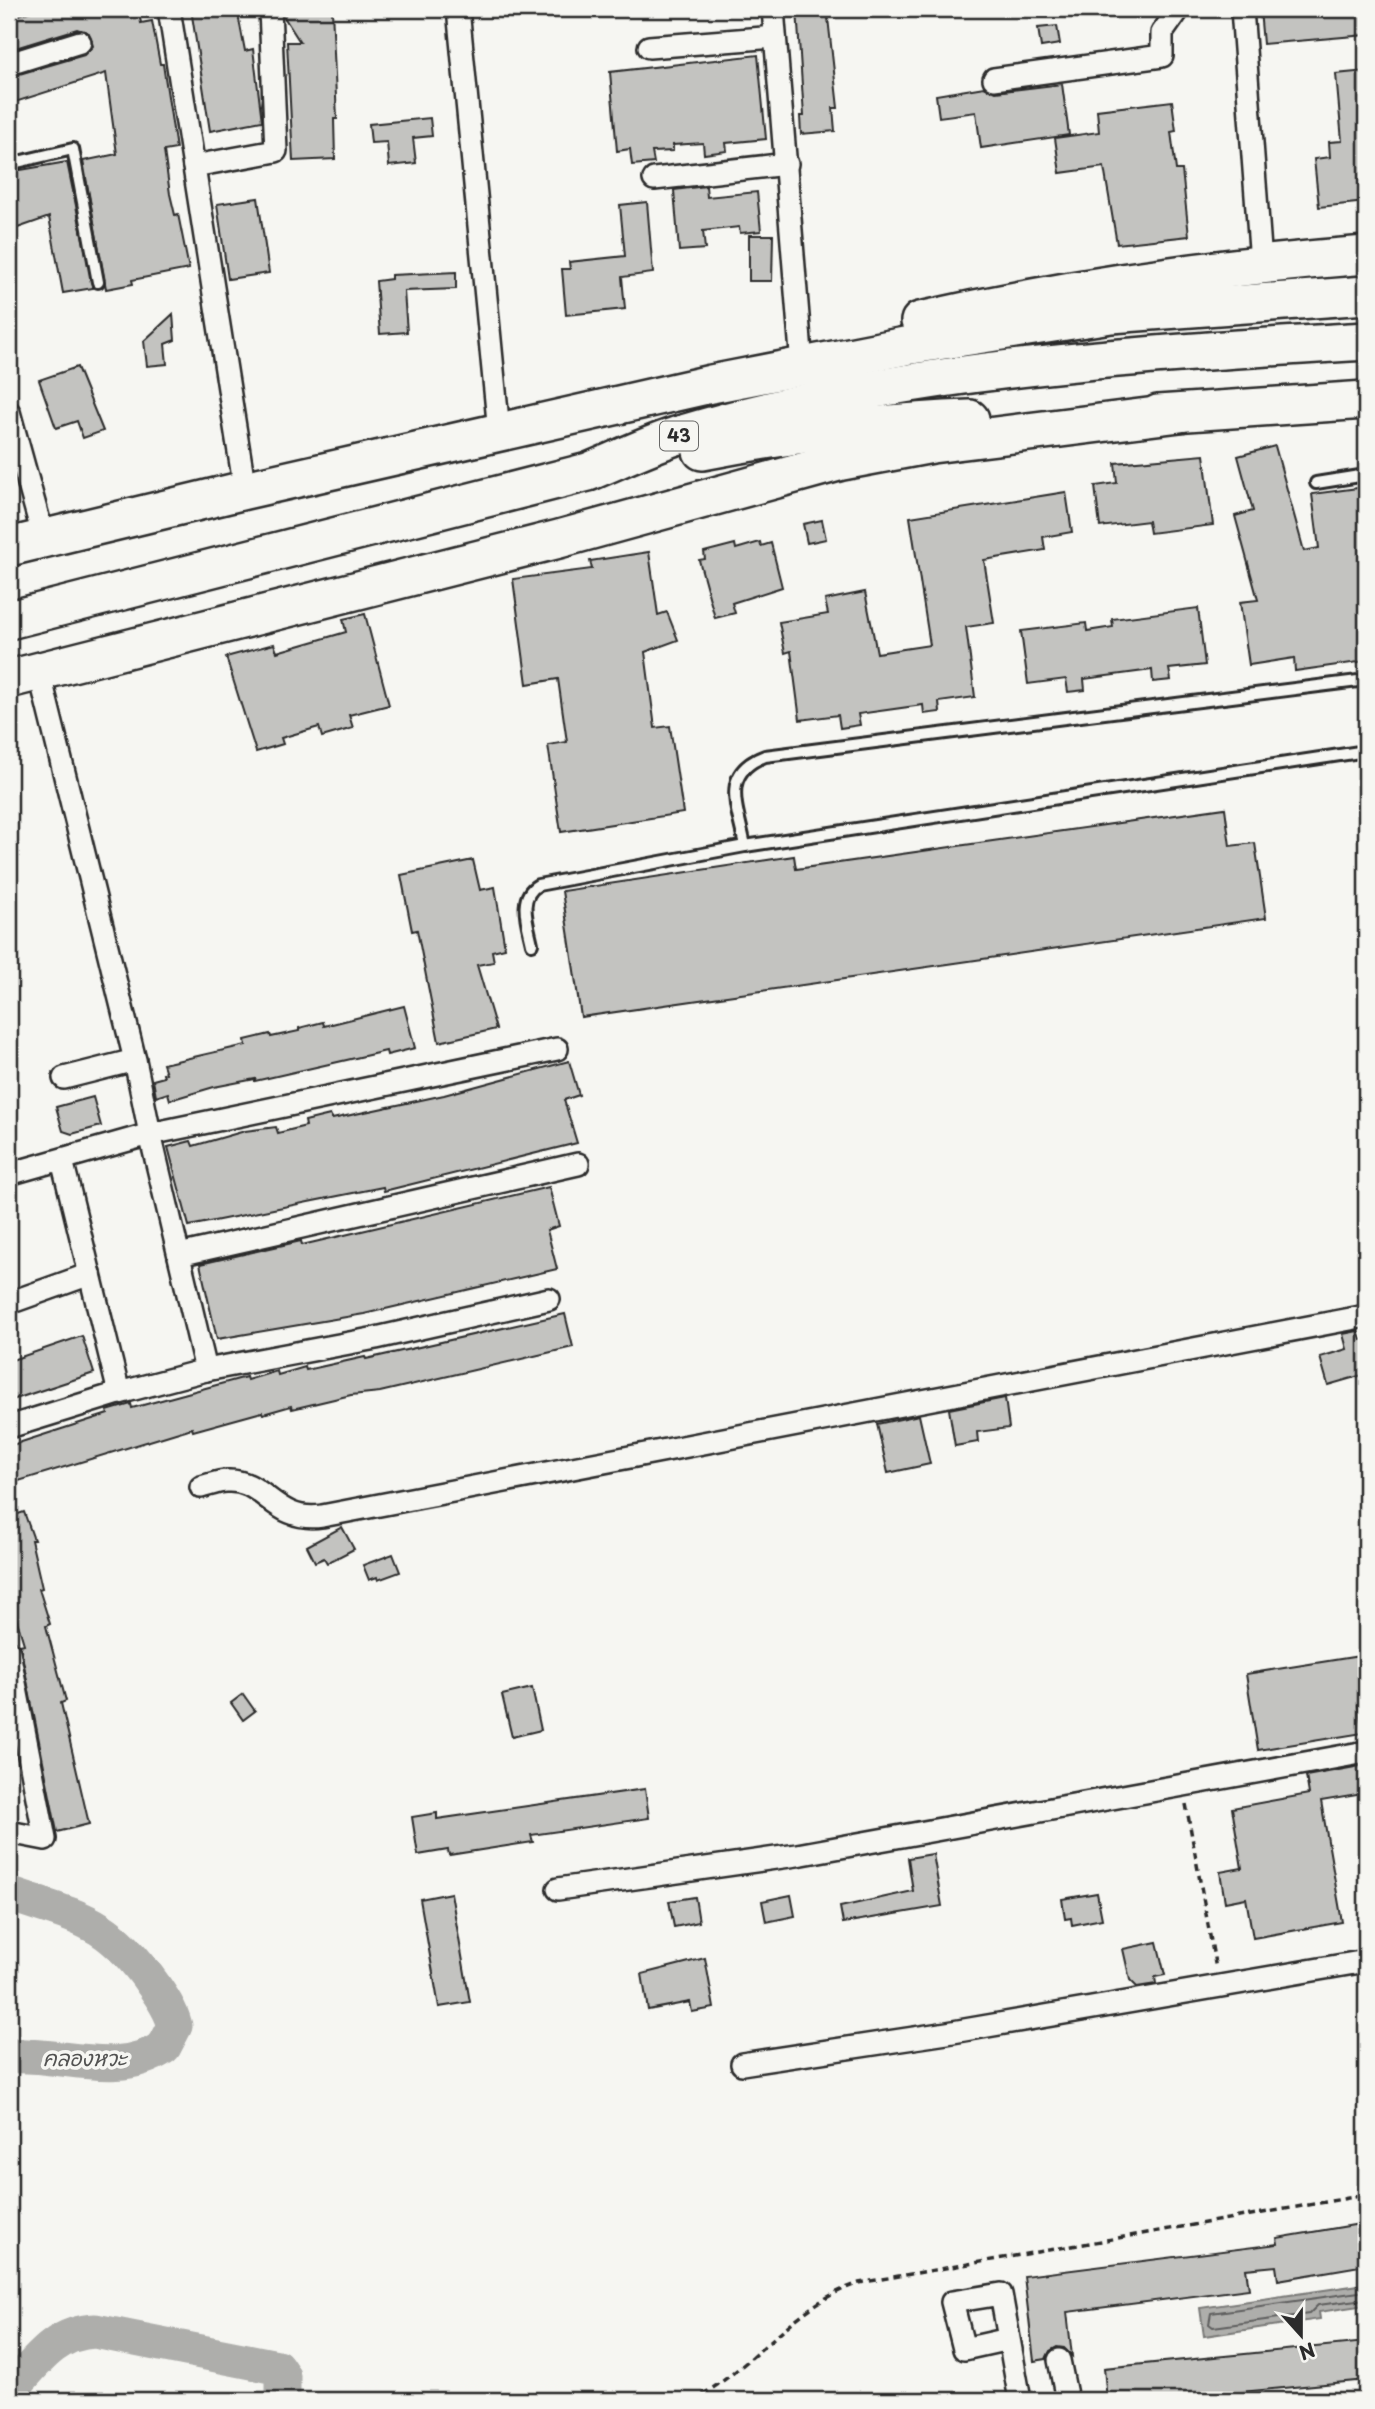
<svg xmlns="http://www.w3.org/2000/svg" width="1375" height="2409" font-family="'Playpen Sans','Playpen Sans Thai',sans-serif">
<rect width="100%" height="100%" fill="#f6f6f2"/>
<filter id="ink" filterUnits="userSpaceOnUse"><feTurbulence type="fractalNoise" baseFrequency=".0143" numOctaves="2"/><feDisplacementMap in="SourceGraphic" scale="14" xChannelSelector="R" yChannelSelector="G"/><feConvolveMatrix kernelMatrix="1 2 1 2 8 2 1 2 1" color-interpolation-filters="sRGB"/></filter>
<g filter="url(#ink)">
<polygon fill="#aeaeab" stroke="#7a7a78" stroke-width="2" points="1366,2284 1366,2305 1319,2312 1320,2319 1204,2336 1200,2308"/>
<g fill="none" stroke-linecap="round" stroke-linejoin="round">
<polyline stroke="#5f5f5e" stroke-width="2" points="1366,2291 1211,2313 1209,2324 1213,2327 1309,2314 1318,2305 1366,2299"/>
<g stroke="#aeaeab" stroke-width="35">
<path d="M 9,1894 C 78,1918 107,1918 152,1983 C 161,1996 171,2010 175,2026 L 164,2047 C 119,2079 59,2052 9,2056"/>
<path d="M 9,2392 C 34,2365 54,2332 95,2331 L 277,2367 L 283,2376 L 283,2400"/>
</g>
</g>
<g fill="#c3c3c0" stroke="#2b2b2b" stroke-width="2">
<polygon points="38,9 138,9 141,23 152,21 160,64 163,64 176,149 164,151 170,194 175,215 178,214 189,269 132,280 133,284 106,289 83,161 117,154 106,73 9,104 9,77 84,55 93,46 89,33 77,29 9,50 9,18"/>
<polygon points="191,9 237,9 245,51 253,49 262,121 210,131"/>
<polygon points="289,9 332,9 337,119 334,119 335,159 293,161 287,42 300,42 284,17"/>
<polygon points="797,9 827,9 838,108 833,108 835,131 801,134 800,116 804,116"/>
<polygon points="1279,9 1366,9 1366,35 1263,44 1260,10"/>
<polygon points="1057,26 1060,44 1041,47 1038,28"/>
<polygon points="758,55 766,139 726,143 727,151 704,154 703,143 673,145 673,151 652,152 654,163 632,165 630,149 617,151 610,72"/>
<polygon points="1366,71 1366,202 1319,207 1314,159 1330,157 1329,142 1342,141 1336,74"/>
<polygon points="1062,84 1069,135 981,148 976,112 939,117 936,95 984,87 996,92"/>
<polygon points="1172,101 1176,131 1171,132 1176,170 1182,170 1189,236 1117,244 1104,167 1060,173 1055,138 1099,132 1097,110"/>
<polygon points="430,118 432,136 413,138 416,163 389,166 387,142 371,143 369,124"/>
<polygon points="67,162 93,288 63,293 49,217 9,231 9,172"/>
<polygon points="706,186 707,197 757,192 761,231 740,233 739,227 703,231 705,249 679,251 674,190"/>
<polygon points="258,198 269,273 228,279 217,204"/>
<polygon points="647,202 653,273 622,277 625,309 566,315 562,269 570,269 569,262 625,256 620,205"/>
<polygon points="749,235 773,235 772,281 749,281"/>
<polygon points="456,272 456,289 404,291 407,332 380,334 376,281 391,279 391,275"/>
<polygon points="173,314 175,340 165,344 167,364 147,366 144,341"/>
<polygon points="77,367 103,431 83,438 77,421 56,428 39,380"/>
<polygon points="1275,446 1304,551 1319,548 1312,494 1366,487 1366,661 1295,671 1294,658 1249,665 1240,602 1258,600 1235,516 1253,511 1238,456"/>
<polygon points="1204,455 1213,525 1150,533 1148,521 1100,527 1095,486 1117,483 1115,463"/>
<polygon points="1066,492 1072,532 1043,537 1045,550 984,560 994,623 966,627 975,697 939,702 940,712 924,714 923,705 858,714 860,725 840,728 838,715 800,720 791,651 785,653 779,622 828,614 825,600 865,592 877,653 930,645 910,517"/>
<polygon points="822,520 826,539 807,543 803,524"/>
<polygon points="760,542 761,546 771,543 782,587 732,603 735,613 715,618 699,560 705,559 704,552 735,544 736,549"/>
<polygon points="649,552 658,615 667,612 678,640 645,652 655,728 670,726 683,813 561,832 548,745 567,742 558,679 527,684 513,579 592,569 590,561"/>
<polygon points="1198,608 1205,665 1169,669 1171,680 1153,682 1152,670 1084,679 1085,690 1068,692 1066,679 1028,684 1021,631 1086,623 1087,631 1113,627 1112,619"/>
<polygon points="365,614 389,705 349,715 353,728 322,737 319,727 281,738 283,744 256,752 226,657 274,644 277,652 346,632 343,619"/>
<polygon points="1225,808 1230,846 1255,843 1266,918 581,1017 562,891 794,856 796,869"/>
<polygon points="473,860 480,890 495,887 505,948 492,951 494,962 477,965 496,1029 439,1042 417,930 412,931 401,875"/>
<polygon points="404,1006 415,1048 387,1055 386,1051 255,1081 255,1079 214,1087 170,1100 168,1093 156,1097 153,1080 164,1077 163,1074 166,1073 163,1064 246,1045 245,1040 270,1034 271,1037 299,1031 299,1028 323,1022 324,1026"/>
<polygon points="569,1061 579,1095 564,1100 577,1143 384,1191 383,1187 189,1226 168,1147 191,1141 193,1146 245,1131 276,1127 278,1133 306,1126 305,1121 330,1115 332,1119 444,1095"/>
<polygon points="93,1097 101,1126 72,1134 63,1131 56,1107"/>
<polygon points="549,1187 559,1226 547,1230 557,1269 364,1314 217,1339 200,1264 301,1241 302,1245"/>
<polygon points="565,1314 573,1347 380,1392 351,1395 292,1409 291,1406 263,1414 262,1412 193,1431 192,1428 9,1484 9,1446 108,1414 107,1411 131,1404 132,1408 246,1377 247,1380 277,1371 278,1375 305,1367 306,1370 365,1357 366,1359"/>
<polygon points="1358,1331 1361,1340 1366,1339 1366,1374 1328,1385 1320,1357 1347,1349 1343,1334"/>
<polygon points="82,1336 94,1373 9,1401 9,1361"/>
<polygon points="1005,1398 1009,1428 977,1432 978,1442 955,1446 949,1409"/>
<polygon points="919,1415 930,1464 888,1473 877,1424"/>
<polygon points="24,1512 34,1540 31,1540 42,1588 39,1589 50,1624 46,1626 66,1701 61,1703 89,1824 57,1832 20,1645 24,1644 9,1594 9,1517"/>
<polygon points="342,1527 354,1549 327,1563 324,1558 315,1562 307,1546"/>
<polygon points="393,1554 400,1572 378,1580 377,1577 369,1580 363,1565"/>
<polygon points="1366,1655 1366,1704 1358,1705 1363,1733 1258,1750 1246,1674"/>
<polygon points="532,1688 541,1730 512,1737 502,1695"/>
<polygon points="243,1694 255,1711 243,1720 231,1703"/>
<polygon points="1366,1765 1366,1786 1362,1787 1363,1794 1321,1801 1342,1922 1253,1938 1246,1898 1225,1902 1220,1872 1242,1868 1232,1808 1309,1794 1306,1776"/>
<polygon points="645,1789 649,1818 531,1835 533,1842 449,1855 448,1850 418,1855 412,1817 437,1813 437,1819"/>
<polygon points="933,1854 942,1906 843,1923 840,1907 913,1891 908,1858"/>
<polygon points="451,1893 470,2002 439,2007 420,1899"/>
<polygon points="1097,1893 1102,1919 1072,1925 1071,1918 1065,1919 1062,1899"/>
<polygon points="791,1895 795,1916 766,1922 762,1901"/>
<polygon points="695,1897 699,1922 674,1927 669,1901"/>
<polygon points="1157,1942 1165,1975 1155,1977 1156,1984 1137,1987 1130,1980 1123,1949"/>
<polygon points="705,1958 714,2008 692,2012 690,2002 648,2010 642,1974"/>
<polygon points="1366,2223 1366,2265 1278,2280 1276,2266 1246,2269 1249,2289 1067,2312 1072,2356 1064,2348 1057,2347 1050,2351 1046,2359 1034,2361 1024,2276 1278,2244 1277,2238"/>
<polygon points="1366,2342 1366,2380 1160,2400 1107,2400 1104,2368"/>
</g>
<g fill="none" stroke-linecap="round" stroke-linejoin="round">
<defs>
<g id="lane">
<polyline points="9,164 73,149 98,282"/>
<polyline points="1316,483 1366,475"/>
<path d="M 745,846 C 738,808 719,773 765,756 L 1366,680"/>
<path d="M 532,944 C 528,924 517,897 538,885 L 745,846 L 1366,751"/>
</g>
<g id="street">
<polyline points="169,9 245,490"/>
<polyline points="458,9 499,432"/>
<polyline points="773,9 801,353"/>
<polyline points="1242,9 1261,263"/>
<polyline points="649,47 775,37"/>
<polyline points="9,64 80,42"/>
<polyline points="994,79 1162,56 1162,33 1179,9"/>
<polyline points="194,166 276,151 270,9"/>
<polyline points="654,179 787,164"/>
<polyline points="9,412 44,539"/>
<polyline points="39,671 135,1060 150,1134 557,1049"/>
<polyline points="64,1078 135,1060"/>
<polyline points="62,1160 119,1393 206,1370 376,1338 549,1299"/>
<polyline points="9,1174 150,1134 206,1370"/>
<polyline points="179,1255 578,1164"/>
<polyline points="9,1303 90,1274"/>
<polyline points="9,1427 119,1393"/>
<path d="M 201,1487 C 209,1485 219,1481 227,1481 C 265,1479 274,1523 322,1516 L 1366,1316"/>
<polyline points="9,1652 45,1839 9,1832"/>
<polyline points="558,1889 797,1855 1366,1752"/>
<polyline points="742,2064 947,2033 1366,1961"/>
<polyline points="1009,2339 964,2349 952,2302 1001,2294 1020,2400"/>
<polyline points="1059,2360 1067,2400"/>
</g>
<g id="highway">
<path d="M 920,321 C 1069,287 1214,267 1366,255"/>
<polyline points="1158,414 1366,400"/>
<path d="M 702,451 C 791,434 880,422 970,419"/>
<polyline points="9,547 245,490 711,384 905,346 1111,314 1366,295"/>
<path d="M 9,620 L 588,472 C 617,460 646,446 676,436 C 898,368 1135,355 1366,341"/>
<polyline points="9,679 559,539 842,461 932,444 1180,413"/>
</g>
</defs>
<use href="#lane" stroke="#2b2b2b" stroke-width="16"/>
<use href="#street" stroke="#2b2b2b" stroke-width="26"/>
<use href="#highway" stroke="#2b2b2b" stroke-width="42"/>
<g stroke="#2b2b2b" stroke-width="3.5" stroke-dasharray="7 5" stroke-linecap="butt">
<polyline points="1186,1804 1216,1969"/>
<path d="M 692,2400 C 754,2369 792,2305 859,2283 L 1366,2195"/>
</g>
<use href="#lane" stroke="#f6f6f2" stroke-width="10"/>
<use href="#street" stroke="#f6f6f2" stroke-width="21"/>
<use href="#highway" stroke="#f6f6f2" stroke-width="37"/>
</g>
</g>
<g text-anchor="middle" stroke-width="7" stroke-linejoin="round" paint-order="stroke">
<rect fill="#f6f6f2" stroke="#686867" stroke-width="2" x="660" y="421.5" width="38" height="29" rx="5"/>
<g font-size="18" font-weight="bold" fill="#2b2b2b">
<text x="679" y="442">43</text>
</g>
<g font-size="21" font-style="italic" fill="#525251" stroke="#f6f6f2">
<text x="85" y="2066">คลองหวะ</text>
</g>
</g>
<rect width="1375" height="2409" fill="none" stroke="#f6f6f2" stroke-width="35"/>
<rect x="18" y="18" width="1340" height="2374" fill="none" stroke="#2b2b2b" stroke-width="2.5" filter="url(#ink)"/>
<g transform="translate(1301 2335) rotate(159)" stroke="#f6f6f2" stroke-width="5" paint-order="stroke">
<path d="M0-5L12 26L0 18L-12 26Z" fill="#2b2b2b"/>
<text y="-10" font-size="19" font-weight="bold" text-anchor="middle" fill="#2b2b2b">N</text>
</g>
</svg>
